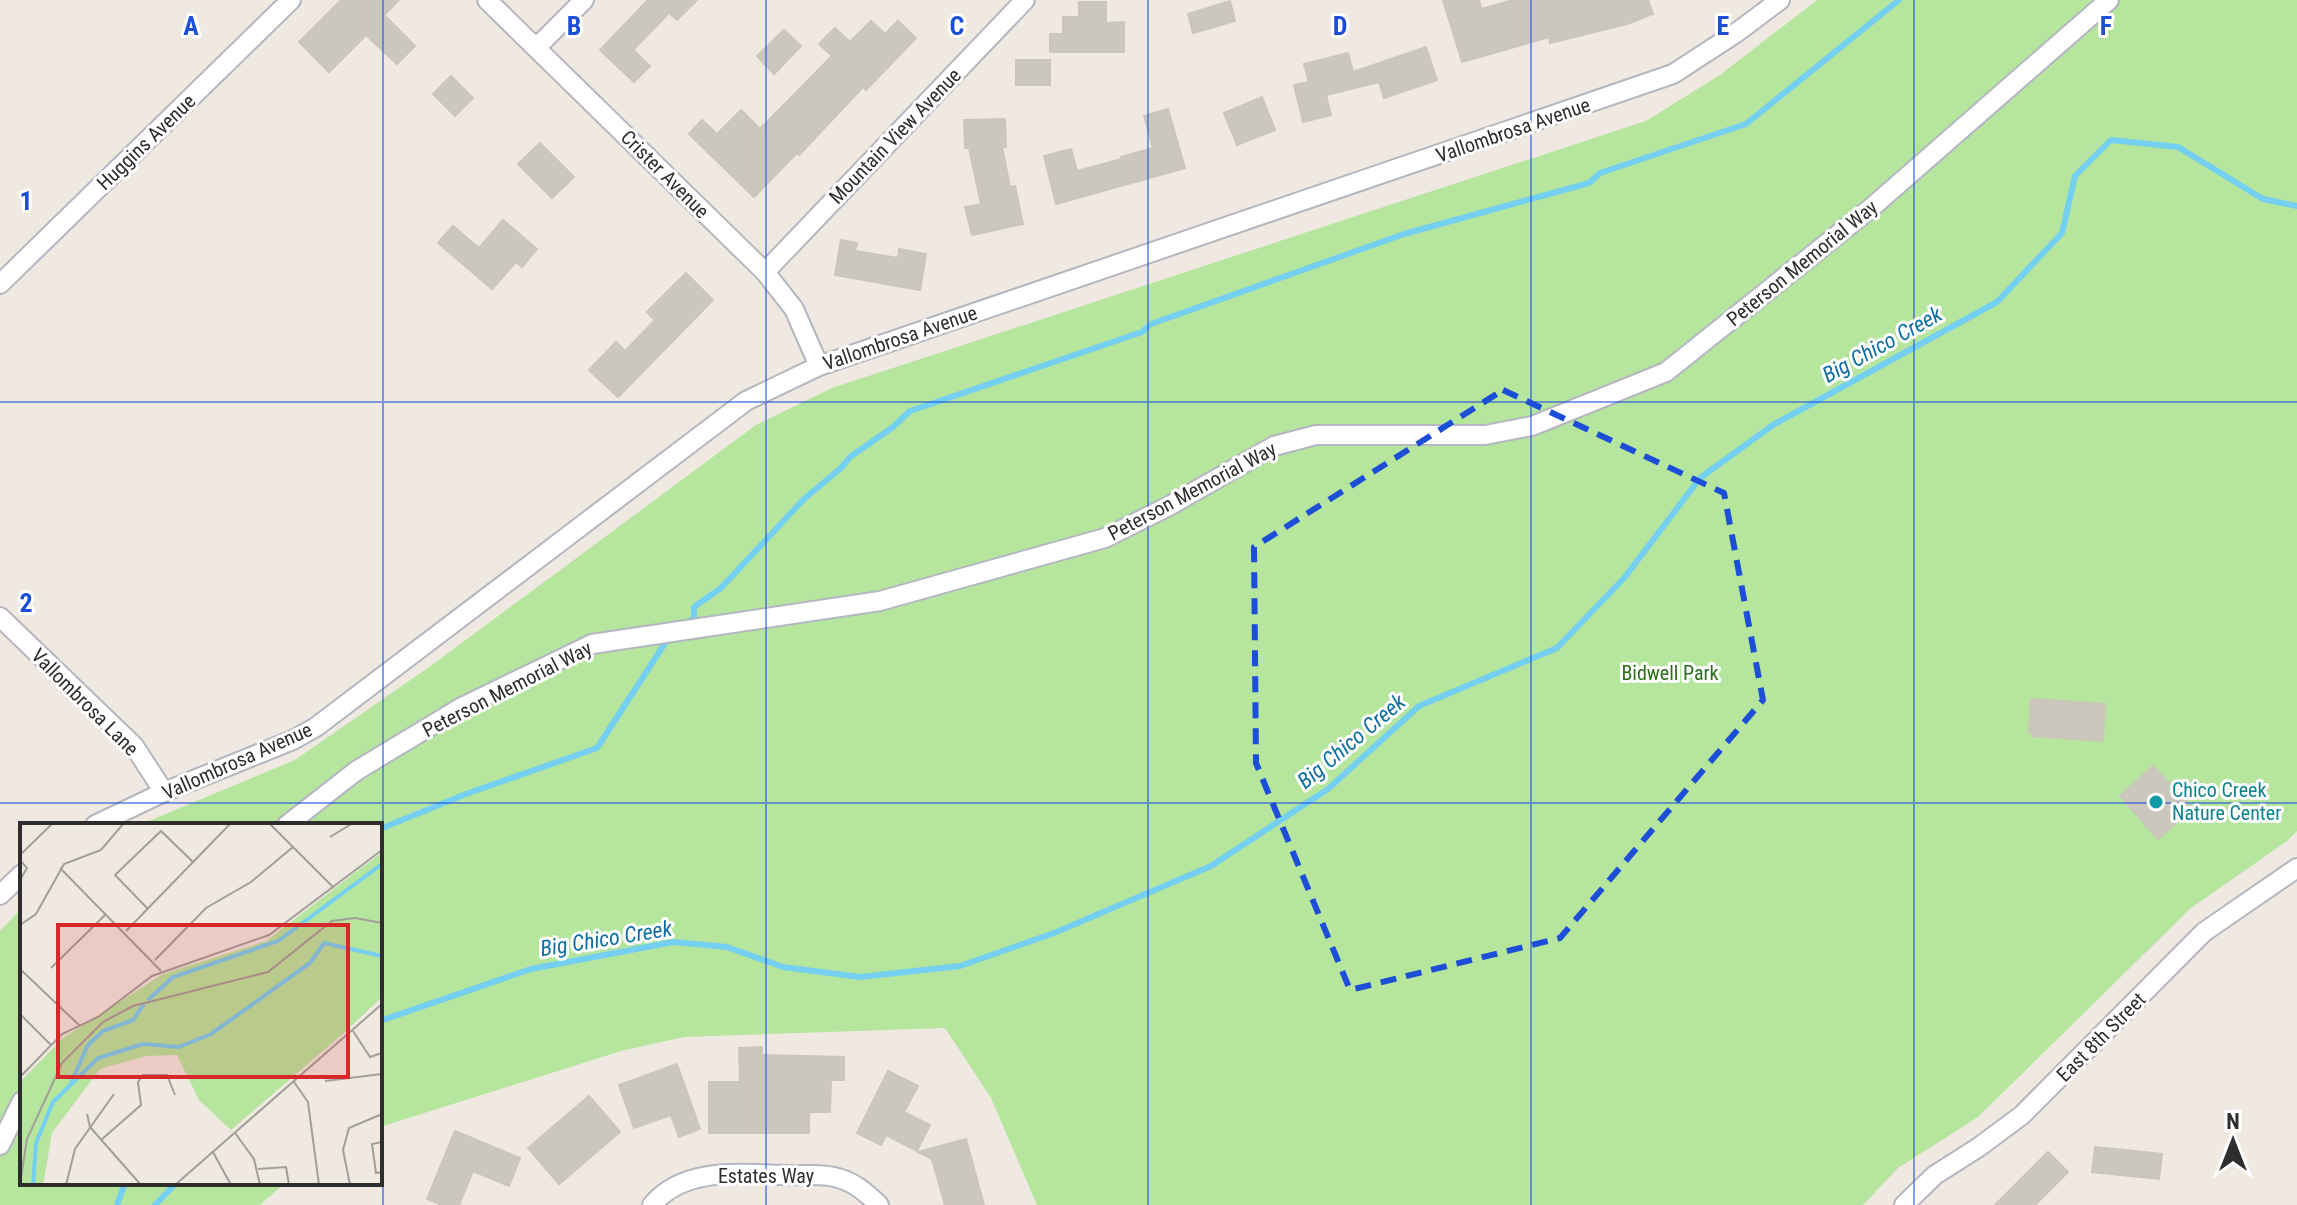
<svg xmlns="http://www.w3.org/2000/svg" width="2297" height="1205" font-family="'Roboto Condensed',sans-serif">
<rect width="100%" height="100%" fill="#efe9e1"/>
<g fill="#b6e59e">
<polygon points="1817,0 2297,0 2297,831 2287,841 2191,908 1978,1117 1898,1168 1863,1205 1037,1205 991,1098 945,1028 684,1037 621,1051 380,1127 380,825 139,825 295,760 432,665 756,425 832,388 1646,121 1720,75"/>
<polygon points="22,908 22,1183 285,1183 260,1205 0,1205 0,931"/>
</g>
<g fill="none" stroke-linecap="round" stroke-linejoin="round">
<g stroke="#75cff0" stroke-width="6">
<polyline points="687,623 694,618 694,607 721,588 804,499 841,468 850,457 893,427 910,411 1142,332 1151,324 1404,234 1589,183 1600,173 1746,124 1899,0"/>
<polyline points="380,829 466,794 597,748 669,637"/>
<polyline points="380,1021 531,969 673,942 727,947 783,967 860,977 960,966 1054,933 1211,866 1328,789 1419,706 1557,648 1625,577 1700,478 1773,425 1997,302 2062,233 2075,176 2111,140 2178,147 2263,199 2297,206"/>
<polyline points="117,1205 125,1183"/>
<polyline points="155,1205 176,1183"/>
</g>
</g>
<g fill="#cbc7bf" stroke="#cbc5ba" stroke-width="2">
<polygon points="341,0 399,0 384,15 415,46 397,64 366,35 329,72 299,42"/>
<polygon points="648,0 697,0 677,20 669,13 633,50 650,66 634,82 600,50"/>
<polygon points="1443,0 1479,0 1481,9 1513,0 1648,0 1653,14 1627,24 1550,43 1549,37 1462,62"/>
<polygon points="1230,1 1235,21 1193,33 1188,14"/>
<polygon points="1079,2 1106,2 1106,23 1124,22 1124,52 1050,52 1050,34 1063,34 1063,17 1079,17"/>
<polygon points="871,21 885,34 898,21 916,38 866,90 863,87 799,155 797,153 754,197 689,134 702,120 717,134 741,110 760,129 832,56 819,44 835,28 850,42"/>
<polygon points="784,30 801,46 774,74 757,56"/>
<polygon points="1426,47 1437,80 1384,98 1379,82 1326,95 1331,115 1303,122 1294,85 1309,82 1304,64 1348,53 1353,72"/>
<rect x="1016" y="60" width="34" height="25"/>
<polygon points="451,76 473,98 455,116 433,94"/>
<polygon points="1262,97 1275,130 1237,145 1224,113"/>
<polygon points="1168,109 1185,168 1056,204 1044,156 1071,149 1077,171 1122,159 1121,157 1153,148 1144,116"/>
<polygon points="1005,119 1006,147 1002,147 1010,187 1015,186 1023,224 972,235 965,207 981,204 969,148 965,148 964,120"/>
<polygon points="540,143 574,177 552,198 518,164"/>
<polygon points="503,220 537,249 522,267 516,262 492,289 438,243 453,226 479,248"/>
<polygon points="841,240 857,243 855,251 898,258 899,249 926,254 920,290 835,275"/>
<polygon points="686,273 713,300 618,397 589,370 616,342 625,351 655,320 647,312"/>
<polygon points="2031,699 2105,704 2103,741 2033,736 2034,733 2029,732"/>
<polygon points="2153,766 2192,808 2158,839 2120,796"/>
<polygon points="762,1047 762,1055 844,1057 844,1080 831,1080 830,1112 809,1112 809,1133 709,1133 709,1082 740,1082 739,1048"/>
<polygon points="677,1064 700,1129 679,1137 671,1115 634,1128 619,1085"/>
<polygon points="888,1071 918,1086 904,1112 930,1125 917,1151 886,1135 881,1145 857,1133"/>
<polygon points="589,1096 620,1132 559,1184 528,1148"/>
<polygon points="455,1131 520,1158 509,1186 473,1171 459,1205 442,1205 427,1199"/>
<polygon points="966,1139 984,1205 945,1205 932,1159 918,1152"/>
<polygon points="2095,1147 2162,1154 2159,1179 2092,1172"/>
<polygon points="2048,1152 2068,1172 2035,1205 1995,1205"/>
</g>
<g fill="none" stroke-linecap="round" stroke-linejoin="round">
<defs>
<g id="minor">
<polyline points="487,0 765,272 794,309 819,366"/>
<polyline points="537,47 584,0"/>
<polyline points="765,272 1025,0"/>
<polyline points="0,284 291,0"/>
<polyline points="0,617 134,746 164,792"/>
<polyline points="95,825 164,792 293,740 316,727 746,401 819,366 1673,74 1736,33 1780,0"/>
<polyline points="287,825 356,771 462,707 592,644 880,601 1105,538 1169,506 1274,446 1316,435 1485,435 1532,426 1666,372 1871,208 2109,0"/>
<polyline points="0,895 22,874"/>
<polyline points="0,1145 22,1101"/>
<path d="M 652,1205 C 684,1166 743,1174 788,1175 C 804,1176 823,1173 838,1178 C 856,1183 866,1193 879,1205"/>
<polyline points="1904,1205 1935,1175 1979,1147 2022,1115 2204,932 2297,868"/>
</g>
</defs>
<use href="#minor" stroke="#b4b7c1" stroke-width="22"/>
<use href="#minor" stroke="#fff" stroke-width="18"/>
</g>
<path fill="none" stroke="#1d4ed8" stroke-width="6" stroke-dasharray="16 10" stroke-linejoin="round" d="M 1503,390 L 1724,493 L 1763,700 L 1560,938 L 1350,990 L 1256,763 L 1254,547 Z"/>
<path fill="none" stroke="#1d4ed8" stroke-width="2" stroke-opacity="0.55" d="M 383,0 L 383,1205M 766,0 L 766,1205M 1148,0 L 1148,1205M 1531,0 L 1531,1205M 1914,0 L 1914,1205M 0,402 L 2297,402M 0,803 L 2297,803"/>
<circle fill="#0f9aa8" stroke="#fff" stroke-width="3" cx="2156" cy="802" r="8"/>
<g text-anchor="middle" stroke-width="6" stroke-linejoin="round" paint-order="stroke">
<g font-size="20" fill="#2e2e2e" stroke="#fff">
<text transform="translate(1513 130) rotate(-19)" y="7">Vallombrosa Avenue</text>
<text transform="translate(895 136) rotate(-46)" y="7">Mountain View Avenue</text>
<text transform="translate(146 142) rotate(-44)" y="7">Huggins Avenue</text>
<text transform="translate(665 174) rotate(45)" y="7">Crister Avenue</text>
<text transform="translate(1802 263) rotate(-39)" y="7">Peterson Memorial Way</text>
<text transform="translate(900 338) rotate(-19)" y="7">Vallombrosa Avenue</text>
<text transform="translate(1192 491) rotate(-28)" y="7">Peterson Memorial Way</text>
<text transform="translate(507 689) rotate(-27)" y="7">Peterson Memorial Way</text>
<text transform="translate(85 702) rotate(45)" y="7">Vallombrosa Lane</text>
<text transform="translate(237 761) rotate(-24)" y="7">Vallombrosa Avenue</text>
<text transform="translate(2101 1037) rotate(-45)" y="7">East 8th Street</text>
<text x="766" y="1183">Estates Way</text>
</g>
<g font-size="20" fill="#2c6e1b" stroke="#fff">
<text x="1670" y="680">Bidwell Park</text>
</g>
<g font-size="20" fill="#0d838f" stroke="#fff" text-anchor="start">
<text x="2172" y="797">Chico Creek<tspan x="2172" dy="23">Nature Center</tspan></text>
</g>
<g font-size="22" font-style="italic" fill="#0d6fa3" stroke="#fff">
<text transform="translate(1882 344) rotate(-29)" y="8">Big Chico Creek</text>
<text transform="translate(1351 741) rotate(-40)" y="8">Big Chico Creek</text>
<text transform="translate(606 938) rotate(-9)" y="8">Big Chico Creek</text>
</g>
</g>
<g transform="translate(20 823)">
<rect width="362" height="362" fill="#efe9e1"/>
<path d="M 362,29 L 362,174 L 326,208 L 211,307 L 179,277 L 157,232 L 125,233 L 80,246 L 32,310 L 23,362 L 0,362 L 0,259 L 43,215 L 143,151 L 246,118 Z" fill="#b6e59e"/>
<path fill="none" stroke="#75cff0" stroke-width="4" d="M 128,177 L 153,154 L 258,118 L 362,41M 51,260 L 68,222 L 83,208 L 113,197 L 124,181M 13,362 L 16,320 L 33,279 L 78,235 L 123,221 L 159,224 L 191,211 L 290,140 L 304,120 L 362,133"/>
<path fill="none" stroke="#a29e99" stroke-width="2" d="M 249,0 L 314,65M 310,14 L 333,0M 0,32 L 33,0M 0,37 L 7,45 L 0,57M 40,45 L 141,148M 128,86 L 95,52 L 141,8 L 173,39M 0,102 L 16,91 L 44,41 L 81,27 L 104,0M 106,108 L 211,0M 135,137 L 186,85 L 231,59 L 273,24M 31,145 L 86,91M 0,146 L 59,202M 0,191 L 31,222M 333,208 L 350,234 L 362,230M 0,254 L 42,211 L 78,194 L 132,153 L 249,112 L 362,27M 305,258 L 362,251M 274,259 L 288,279 L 299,362M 67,291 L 70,304 L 121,362M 215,310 L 234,336 L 240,362M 81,317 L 121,282 L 118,259 L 123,252 L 147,252 L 155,272M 362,319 L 352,321 L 356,350 L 362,349M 193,329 L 211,362M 238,346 L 266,344 L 269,362M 0,361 L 7,316 L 42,240 L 83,199 L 113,183 L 248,149 L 312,98 L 335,95 L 362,100M 46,362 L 55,326 L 94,271M 155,362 L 362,181M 330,362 L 323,327 L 329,305 L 362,291"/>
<path fill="#d62828" fill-opacity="0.15" stroke="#d62828" stroke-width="4" d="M 38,102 L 328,102 L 328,254 L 38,254 Z"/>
<rect width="362" height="362" fill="none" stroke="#2e2e2e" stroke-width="4"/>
</g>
<g font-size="26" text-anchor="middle" font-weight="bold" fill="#1d4ed8" stroke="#fff" stroke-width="6" stroke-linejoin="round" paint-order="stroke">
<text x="191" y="35">A</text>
<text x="574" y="35">B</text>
<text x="957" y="35">C</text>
<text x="1340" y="35">D</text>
<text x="1723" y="35">E</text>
<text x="2106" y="35">F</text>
<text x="26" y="210">1</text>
<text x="26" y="612">2</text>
</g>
<g transform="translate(2233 1141)" stroke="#ffffff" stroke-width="6" paint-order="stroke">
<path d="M0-6L14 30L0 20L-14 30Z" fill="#2e2e2e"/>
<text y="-12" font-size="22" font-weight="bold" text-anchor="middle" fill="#2e2e2e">N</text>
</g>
</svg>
